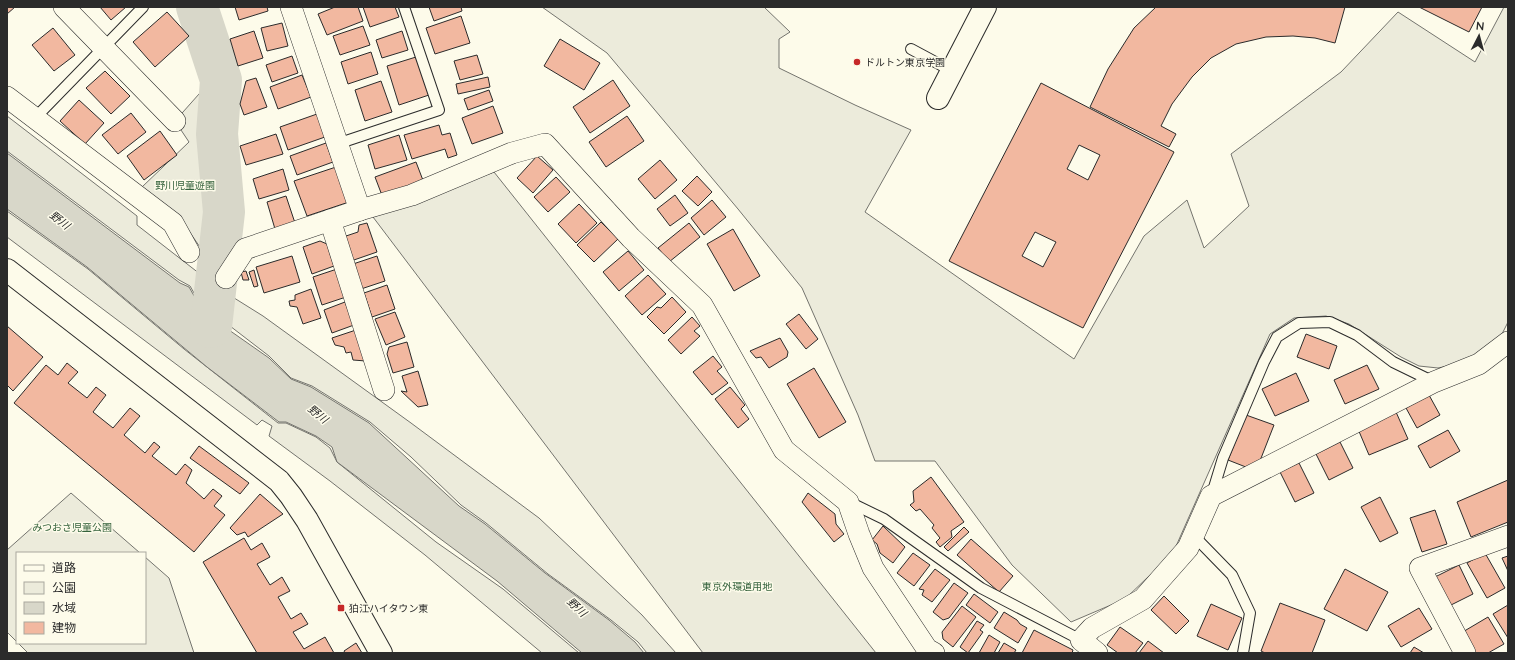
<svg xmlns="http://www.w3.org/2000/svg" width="1515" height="660" font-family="Lato,'Noto Sans JP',sans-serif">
<rect width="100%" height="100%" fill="#fdfbea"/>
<g fill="#ecebdb" stroke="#74746e">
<polygon points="542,7 764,7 790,32 779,39 779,68 855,105 911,130 865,212 1074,359 1144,236 1187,200 1204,248 1249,206 1231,154 1341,72 1398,12 1475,62 1504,7 1508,7 1508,322 1501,336 1467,362 1438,368 1419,366 1401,357 1349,324 1326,316 1294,318 1270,334 1173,553 1125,599 1071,622 1012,565 935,461 875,461 858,415 802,288 738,209 607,53"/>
<polygon points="215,76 211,133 215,206 206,256 178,215 142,187 189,142 175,121"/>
<polygon points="7,116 137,216 137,225 209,281 207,293 198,300 190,286 179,280 7,151"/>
<polygon points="494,172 876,653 703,653 373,217"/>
<polygon points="7,211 88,269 184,349 278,423 286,423 316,437 330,448 337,462 436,542 503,589 579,653 542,653 425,555 330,481 269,436 272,426 262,420 257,425 7,237"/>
<polygon points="223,291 263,316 411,423 539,518 642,615 676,653 647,653 638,642 611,620 548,574 486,523 461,505 411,457 370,422 312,386 291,378 269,356 230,326"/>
<polygon points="71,493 140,553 17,553 17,642 7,632 7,550"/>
<polygon points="145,557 169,578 194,653 28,653 18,643 145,643"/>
</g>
<polygon fill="#d8d7c9" stroke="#74746e" points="7,153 180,283 189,287 197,301 208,293 210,282 222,294 227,321 229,330 269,358 291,379 311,387 369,423 459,506 485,524 545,573 609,620 635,642 644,653 582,653 497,581 337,462 332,447 316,436 286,422 279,422 207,367 87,267 7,209"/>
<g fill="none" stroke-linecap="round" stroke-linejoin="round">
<polyline stroke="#d8d7c9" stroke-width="42" points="197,7 221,80 217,134 224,212 211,327"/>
</g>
<g fill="#f2b8a0" stroke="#2b2b2b" fill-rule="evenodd">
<polygon points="7,7 15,7 7,14"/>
<polygon points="100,7 126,7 111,20"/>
<polygon points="235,7 267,7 268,11 239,20"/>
<polygon points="335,7 358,7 363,21 327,35 318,14"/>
<polygon points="363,7 395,7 399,17 370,27"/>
<polygon points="429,7 461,7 462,11 434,21"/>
<polygon points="1156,7 1345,7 1335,43 1315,38 1293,36 1266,37 1236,44 1211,58 1192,77 1172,104 1161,126 1176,134 1169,147 1090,107 1108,69 1134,28"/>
<polygon points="1419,7 1482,7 1469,32"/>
<polygon points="167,12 189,36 155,67 133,42"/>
<polygon points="461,16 470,43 435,54 426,28"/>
<polygon points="282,23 288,46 267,51 261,28"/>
<polygon points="363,26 370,45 340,55 333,36"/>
<polygon points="53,28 75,55 54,71 32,45"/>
<polygon points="254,31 263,58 238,66 230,39"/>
<polygon points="402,31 408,50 382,58 376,40"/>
<polygon points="560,39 600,63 584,90 544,66"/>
<polygon points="371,52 378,74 348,84 341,62"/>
<polygon points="477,55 483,74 460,80 454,61"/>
<polygon points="292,56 298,73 272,82 266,65"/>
<polygon points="416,57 429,95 399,105 387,66"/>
<polygon points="105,71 130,96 111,114 86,88"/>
<polygon points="302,75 311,97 278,109 270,87"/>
<polygon points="488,77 490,87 458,94 456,84"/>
<polygon points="256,78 267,107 244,115 240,104 246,81"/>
<polygon points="613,80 630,106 590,133 573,107"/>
<polygon points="381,81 392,112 365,121 355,90"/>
<path d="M 1041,83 L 1174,152 L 1083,328 L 949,261 ZM 1079,145 L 1100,155 L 1088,180 L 1067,169 ZM 1035,232 L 1056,242 L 1043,267 L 1022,256 Z"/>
<polygon points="489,90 493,101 468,110 464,99"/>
<polygon points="79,100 104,123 85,144 60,121"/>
<polygon points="493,106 503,133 472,144 462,118"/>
<polygon points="131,113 146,132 118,154 102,135"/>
<polygon points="317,114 325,137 288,150 280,127"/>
<polygon points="627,116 644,141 606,167 589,142"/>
<polygon points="439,125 442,135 450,133 457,155 448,158 445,149 412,159 404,135"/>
<polygon points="160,131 177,155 144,180 127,156"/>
<polygon points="276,134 283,154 246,165 240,146"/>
<polygon points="399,135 407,160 375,169 368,145"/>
<polygon points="326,143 333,162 297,175 290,156"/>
<polygon points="537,156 553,170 533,193 517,178"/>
<polygon points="660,160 677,180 655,199 638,179"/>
<polygon points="416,162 424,183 383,198 375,177"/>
<polygon points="336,167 349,202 307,216 294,181"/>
<polygon points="283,169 289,190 259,199 253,179"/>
<polygon points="697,176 712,192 698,206 682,191"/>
<polygon points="556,177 570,192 548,212 534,197"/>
<polygon points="675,195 688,213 670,226 657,209"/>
<polygon points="286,196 295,223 275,229 267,202"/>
<polygon points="712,200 726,217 704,235 691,218"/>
<polygon points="579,204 597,223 576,243 558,224"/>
<polygon points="601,222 618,239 594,262 577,245"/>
<polygon points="367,223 377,252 351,261 343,237 358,232 359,225"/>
<polygon points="689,223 700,237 669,262 658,248"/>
<polygon points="733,229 760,276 734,291 707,244"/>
<polygon points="320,241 327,244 334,266 312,274 303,247"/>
<polygon points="628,251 644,270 619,291 603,272"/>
<polygon points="292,256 300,282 264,293 256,267"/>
<polygon points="377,256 385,281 361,289 353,264"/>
<polygon points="337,269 346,297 322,305 313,277"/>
<polygon points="254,270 258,286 254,287 249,272"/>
<polygon points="246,271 249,280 243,280 241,272"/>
<polygon points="648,275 666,294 642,315 625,296"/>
<polygon points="387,285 395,309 372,317 364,293"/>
<polygon points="311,289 321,318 303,324 297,307 290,306 289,301 295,300 295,295"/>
<polygon points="672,297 686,312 664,334 647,317 657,307 661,308"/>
<polygon points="345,302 354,325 332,333 324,310"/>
<polygon points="395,312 405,337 386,345 375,319"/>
<polygon points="799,314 818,339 806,349 786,324"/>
<polygon points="692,317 700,326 694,331 700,336 681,354 668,340"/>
<polygon points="7,326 43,357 13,391 7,385"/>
<polygon points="356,330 366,361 353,360 351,352 346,353 344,347 335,345 332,338"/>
<polygon points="1306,334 1337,346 1329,369 1297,357"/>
<polygon points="780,338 788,352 787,357 769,368 761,357 756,358 750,351"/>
<polygon points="407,342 414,367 393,373 387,354 389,347"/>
<polygon points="713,356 722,367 717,371 728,383 712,395 693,372"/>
<polygon points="67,363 78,372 68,383 87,398 96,387 106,395 93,412 113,428 130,408 140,416 124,435 145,453 154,442 160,447 152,456 176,475 185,464 192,470 186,483 204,499 213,489 222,496 214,506 225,515 194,552 14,403 46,365 58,375"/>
<polygon points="1367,365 1379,389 1345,404 1334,380"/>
<polygon points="814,368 846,422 819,438 787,384"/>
<polygon points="418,371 428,405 418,407 401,391 407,392 402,376"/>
<polygon points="1296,373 1309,401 1275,416 1262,389"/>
<polygon points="730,387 745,405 741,409 749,419 738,428 715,399"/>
<polygon points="1429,395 1440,415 1417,428 1406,408"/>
<polygon points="1396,412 1408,439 1369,455 1358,429"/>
<polygon points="1246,415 1274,425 1256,471 1228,460"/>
<polygon points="1448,430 1460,451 1430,468 1418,446"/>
<polygon points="1340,442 1353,468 1329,480 1316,454"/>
<polygon points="199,446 249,483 240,494 190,458"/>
<polygon points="1299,463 1314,493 1295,502 1280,472"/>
<polygon points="931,477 964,522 951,531 952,537 940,547 936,542 940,538 932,528 934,525 920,509 916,511 910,505 914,502 913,491"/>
<polygon points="1508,480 1508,522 1471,537 1457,502"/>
<polygon points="808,493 835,514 836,524 844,534 834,542 802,502"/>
<polygon points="260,494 283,514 248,537 245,532 237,535 230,528"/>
<polygon points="1380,497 1398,533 1380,542 1361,507"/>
<polygon points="1435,510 1447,544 1422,552 1410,518"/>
<polygon points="883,526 905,547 893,563 880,553 877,544 872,540"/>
<polygon points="964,527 969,532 948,551 944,547"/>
<polygon points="244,538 251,550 262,543 270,557 257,564 270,585 282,577 290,591 278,597 291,619 301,613 308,624 293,632 304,649 325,637 334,653 257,653 203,562"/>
<polygon points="971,539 1013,576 999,592 957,555"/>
<polygon points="913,553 930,565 914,586 897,573"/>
<polygon points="1485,553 1505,588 1487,598 1467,563"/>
<polygon points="1508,556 1508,571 1502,558"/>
<polygon points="1459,565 1473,594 1447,607 1433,578"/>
<polygon points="935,569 950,580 932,602 922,595 924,590 919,589"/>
<polygon points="1345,569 1388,592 1367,631 1324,609"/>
<polygon points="954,583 968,593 949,618 943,620 933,612"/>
<polygon points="974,594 998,612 990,623 966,605"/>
<polygon points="1164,596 1189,621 1176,634 1151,610"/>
<polygon points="1280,603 1325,620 1312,653 1265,653 1261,651"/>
<polygon points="1211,604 1242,618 1228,650 1197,636"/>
<polygon points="1508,605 1508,638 1493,614"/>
<polygon points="962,606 976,617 953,647 943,639 942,632"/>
<polygon points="1419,608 1432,629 1401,647 1388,626"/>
<polygon points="1004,612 1017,620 1020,624 1027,628 1018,643 994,628"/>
<polygon points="1488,617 1504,644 1488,653 1472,653 1461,633"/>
<polygon points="977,621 984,625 980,630 983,632 968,653 960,647"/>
<polygon points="1120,627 1143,643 1135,653 1118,653 1107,645"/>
<polygon points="1034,630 1073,650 1072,653 1022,653"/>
<polygon points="989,635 1000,642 994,653 979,653"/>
<polygon points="1148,641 1164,653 1139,653"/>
<polygon points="356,643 362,653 345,653 344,651"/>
<polygon points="1004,643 1016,650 1014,653 998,653"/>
<polygon points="1414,647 1424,653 1410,653"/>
</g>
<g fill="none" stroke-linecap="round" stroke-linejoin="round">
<defs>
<g id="lane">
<polyline points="911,49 952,71"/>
<polyline points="35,118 143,7"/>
<polyline points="337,144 439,110 404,7"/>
<polyline points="1212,494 1223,458 1264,362 1277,337 1299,323 1330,322 1357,335 1393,362 1434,382"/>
<polyline points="849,502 884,519 981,588 1081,640"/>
<polyline points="1194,536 1232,575 1250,613 1243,653"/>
</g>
<g id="street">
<polyline points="64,7 175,121"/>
<polyline points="291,7 360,210"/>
<polyline points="7,97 173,223 189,252"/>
<polyline points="330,220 384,390"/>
<polyline points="226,278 245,249 360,210 412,195 512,153 545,144 631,238 702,305 784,450 848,502 859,534 873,568 927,649 934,653"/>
<polyline points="1097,653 1081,640 1092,628 1143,599 1188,548 1211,496 1434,382 1479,364 1508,342"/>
<polyline points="1465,653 1420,568 1508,536"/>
</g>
<g id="secondary">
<polyline points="938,98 985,7"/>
<polyline points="7,270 279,481 291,496 307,520 381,653"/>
</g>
</defs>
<use href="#lane" stroke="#2b2b2b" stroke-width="12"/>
<use href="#street" stroke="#2b2b2b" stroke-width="22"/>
<use href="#secondary" stroke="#2b2b2b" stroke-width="24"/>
<use href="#lane" stroke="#fdfbea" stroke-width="10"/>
<use href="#street" stroke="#fdfbea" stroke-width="21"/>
<use href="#secondary" stroke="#fdfbea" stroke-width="22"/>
</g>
<g fill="#c62828" stroke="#fdfbea" stroke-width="1.5">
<circle cx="857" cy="62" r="4"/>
<rect x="337" y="604" width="8" height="8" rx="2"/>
</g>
<g text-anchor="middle" stroke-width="3" stroke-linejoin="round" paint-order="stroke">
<g font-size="10" fill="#2b2b2b" stroke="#fdfbea" text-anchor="start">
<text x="865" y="66">ドルトン東京学園</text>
<text x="349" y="612">狛江ハイタウン東</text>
</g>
<g font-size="10" fill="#34623c" stroke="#fdfbea">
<text x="185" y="189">野川児童遊園</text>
<text x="72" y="531">みつおさ児童公園</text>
<text x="737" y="590">東京外環道用地</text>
</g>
<g font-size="11" font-style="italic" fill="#2b2b2b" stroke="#fdfbea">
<text transform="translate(60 220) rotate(38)" y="4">野川</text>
<text transform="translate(318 414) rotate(39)" y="4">野川</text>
<text transform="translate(577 607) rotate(43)" y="4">野川</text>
</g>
</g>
<rect width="1515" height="660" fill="none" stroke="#2b2b2b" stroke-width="16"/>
<rect x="16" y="552" width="130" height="92" fill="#fdfbea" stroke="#a9a89e"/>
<rect x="24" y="565" width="20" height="6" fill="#fdfbea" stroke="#a9a89e"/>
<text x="52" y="572" font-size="12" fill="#2b2b2b">道路</text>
<rect x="24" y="582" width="20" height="12" fill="#ecebdb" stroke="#a9a89e"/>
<text x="52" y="592" font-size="12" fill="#2b2b2b">公園</text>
<rect x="24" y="602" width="20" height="12" fill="#d8d7c9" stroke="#a9a89e"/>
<text x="52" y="612" font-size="12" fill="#2b2b2b">水域</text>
<rect x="24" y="622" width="20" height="12" fill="#f2b8a0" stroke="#a9a89e"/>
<text x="52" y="632" font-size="12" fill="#2b2b2b">建物</text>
<g transform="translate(1479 36) rotate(6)" stroke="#fdfbea" stroke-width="3" paint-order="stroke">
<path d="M0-3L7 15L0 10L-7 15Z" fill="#2b2b2b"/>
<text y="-6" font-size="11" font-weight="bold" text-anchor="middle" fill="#2b2b2b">N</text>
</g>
</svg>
